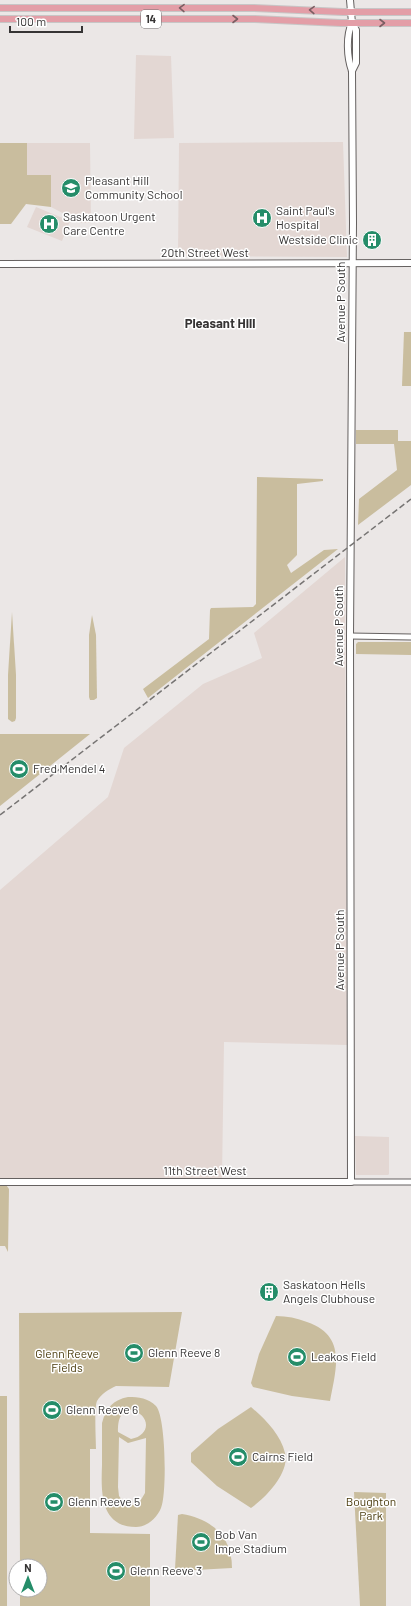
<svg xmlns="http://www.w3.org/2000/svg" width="411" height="1606" font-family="Barlow,sans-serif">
<rect width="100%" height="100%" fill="#ebe7e6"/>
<g fill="#e3d7d3">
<polygon points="136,55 171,56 174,138 134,139"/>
<polygon points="343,142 347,257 178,256 179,143"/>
<polygon points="27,143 90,143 91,223 82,223 51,207 51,175 27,175"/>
<polygon points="36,207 70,221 62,241 27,227"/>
<polygon points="345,557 347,1045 224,1042 222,1178 0,1178 0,890 108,797 124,748 203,684 262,658 254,633"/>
<polygon points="355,1136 389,1137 389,1174 388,1175 356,1175"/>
</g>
<g fill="#c9bd9e" fill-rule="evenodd">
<polygon points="0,143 27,143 27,175 51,175 51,207 26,204 11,224 0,224"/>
<polygon points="404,332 411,332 411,386 402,386"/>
<polygon points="356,430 398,430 398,441 411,441 411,485 358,525 359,499 397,470 394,444 356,444"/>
<polygon points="257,477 323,479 323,481 297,484 297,555 287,565 291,573 324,550 338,549 148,698 143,689 209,639 210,610 211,608 253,607 256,604"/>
<polygon points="12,612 16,675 16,718 15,721 12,722 8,719 8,675"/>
<polygon points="92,615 96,635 97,698 94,700 90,700 89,697 89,635"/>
<polygon points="358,642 411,642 411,655 356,654 356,644"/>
<polygon points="0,734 90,734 0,806"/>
<polygon points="4,1182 9,1189 8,1252 5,1246 0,1246 0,1183"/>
<path d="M 182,1312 L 169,1387 L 116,1386 C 109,1389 101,1394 97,1401 C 94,1408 96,1440 96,1449 L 90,1449 L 90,1533 L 150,1534 L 150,1606 L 20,1606 L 20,1590 L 40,1590 L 40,1566 L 20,1566 L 19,1313 Z"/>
<path d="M 276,1316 C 287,1316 297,1318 307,1322 C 347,1336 336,1368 330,1401 L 292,1396 L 253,1387 L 251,1383 L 259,1354 Z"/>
<rect x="0" y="1396" width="7" height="210"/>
<path d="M 128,1397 C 139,1397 148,1398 156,1406 C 166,1417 167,1494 161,1508 C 157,1518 147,1527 136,1527 C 100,1527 101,1492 102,1465 C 102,1451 102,1437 102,1423 C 106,1408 113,1400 128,1397 ZM 131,1410 C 150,1414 152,1435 131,1439 L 118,1432 C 118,1421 119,1412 131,1410 ZM 119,1437 L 128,1443 L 146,1438 L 145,1493 L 139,1503 L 133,1505 L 125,1504 L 119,1496 L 118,1487 Z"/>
<path d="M 251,1407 C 265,1419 281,1435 285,1453 C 290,1473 265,1498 251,1508 L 217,1486 L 191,1462 L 191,1453 L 218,1429 Z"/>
<polygon points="354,1492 386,1493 386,1606 360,1606"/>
<path d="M 182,1514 C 211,1519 232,1536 232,1568 L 177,1571 L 175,1569 L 178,1515 Z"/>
</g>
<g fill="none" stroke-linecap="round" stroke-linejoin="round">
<defs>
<g id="tertiary">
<polyline points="350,636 411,637"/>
<polyline points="351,1182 411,1182"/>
</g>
<g id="secondary">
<polyline points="350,0 352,23 356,30 356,63 352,71"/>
<polyline points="0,264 411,263"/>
<path d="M 0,1182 L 351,1182 L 350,636 L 353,223 L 352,71 C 347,57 346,36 352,23"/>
</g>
<g id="primary">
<polyline points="0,8 254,8 343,12 411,12"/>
<polyline points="0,19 255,19 341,23 411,23"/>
</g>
</defs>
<use href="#tertiary" stroke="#656160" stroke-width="7"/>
<use href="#secondary" stroke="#656160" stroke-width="8"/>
<use href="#primary" stroke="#c7c6c6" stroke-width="8"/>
<use href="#tertiary" stroke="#fff" stroke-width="5"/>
<use href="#secondary" stroke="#fff" stroke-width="6"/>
<use href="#primary" stroke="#e39ea7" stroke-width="6"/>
<polyline stroke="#767473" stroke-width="1.5" stroke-dasharray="6 3" stroke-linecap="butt" points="0,815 411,499"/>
</g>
<defs><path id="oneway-chevron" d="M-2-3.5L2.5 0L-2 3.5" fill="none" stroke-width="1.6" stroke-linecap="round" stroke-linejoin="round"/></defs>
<g stroke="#7b5e62">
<use href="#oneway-chevron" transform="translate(182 8) rotate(-179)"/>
<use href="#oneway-chevron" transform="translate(312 10) rotate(-178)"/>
<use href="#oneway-chevron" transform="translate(235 19)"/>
<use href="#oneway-chevron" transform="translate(382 23)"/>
</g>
<defs>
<symbol id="school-disc" viewBox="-11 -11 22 22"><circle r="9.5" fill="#258d69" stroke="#fff"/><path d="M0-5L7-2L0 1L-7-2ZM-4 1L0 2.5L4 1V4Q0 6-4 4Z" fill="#fff"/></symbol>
<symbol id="hospital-disc" viewBox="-11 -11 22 22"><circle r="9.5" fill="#258d69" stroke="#fff"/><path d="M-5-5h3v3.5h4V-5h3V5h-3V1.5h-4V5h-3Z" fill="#fff"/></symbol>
<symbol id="building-disc" viewBox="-11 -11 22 22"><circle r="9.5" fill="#258d69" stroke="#fff"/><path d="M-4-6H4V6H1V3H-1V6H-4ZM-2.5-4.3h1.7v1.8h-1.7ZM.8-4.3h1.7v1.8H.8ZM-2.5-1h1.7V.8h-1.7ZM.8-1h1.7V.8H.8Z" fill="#fff"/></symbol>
<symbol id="stadium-disc" viewBox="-11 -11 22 22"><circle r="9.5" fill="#258d69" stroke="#fff"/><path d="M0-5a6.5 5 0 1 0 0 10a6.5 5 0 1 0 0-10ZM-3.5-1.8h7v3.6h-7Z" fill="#fff"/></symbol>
</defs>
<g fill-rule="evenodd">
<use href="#school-disc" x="60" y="177" width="22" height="22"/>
<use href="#hospital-disc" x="251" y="207" width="22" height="22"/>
<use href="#hospital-disc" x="38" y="213" width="22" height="22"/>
<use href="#building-disc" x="361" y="229" width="22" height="22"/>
<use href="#stadium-disc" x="8" y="758" width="22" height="22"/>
<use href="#building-disc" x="258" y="1281" width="22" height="22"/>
<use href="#stadium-disc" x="123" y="1342" width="22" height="22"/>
<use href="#stadium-disc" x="286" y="1346" width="22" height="22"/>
<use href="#stadium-disc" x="41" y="1399" width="22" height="22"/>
<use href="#stadium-disc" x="227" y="1446" width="22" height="22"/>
<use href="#stadium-disc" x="43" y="1491" width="22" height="22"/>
<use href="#stadium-disc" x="190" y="1531" width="22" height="22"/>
<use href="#stadium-disc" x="105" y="1560" width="22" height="22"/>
</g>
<g text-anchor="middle" stroke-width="3" stroke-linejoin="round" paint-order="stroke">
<rect fill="#fff" stroke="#727171" stroke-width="1" x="141" y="10" width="20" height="18" rx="3"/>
<g font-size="11" font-weight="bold" fill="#363434">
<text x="151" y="23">14</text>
</g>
<g font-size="12" fill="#363434" stroke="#fff" text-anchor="start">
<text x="85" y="185">Pleasant Hill<tspan x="85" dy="14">Community School</tspan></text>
<text x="276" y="215">Saint Paul's<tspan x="276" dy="14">Hospital</tspan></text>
<text x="63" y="221">Saskatoon Urgent<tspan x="63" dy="14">Care Centre</tspan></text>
<text x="358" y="244" text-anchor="end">Westside Clinic</text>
<text x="33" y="773">Fred Mendel 4</text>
<text x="283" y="1289">Saskatoon Hells<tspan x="283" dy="14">Angels Clubhouse</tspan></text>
<text x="148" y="1357">Glenn Reeve 8</text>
<text x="311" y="1361">Leakos Field</text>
<text x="66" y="1414">Glenn Reeve 6</text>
<text x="252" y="1461">Cairns Field</text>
<text x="68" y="1506">Glenn Reeve 5</text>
<text x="215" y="1539">Bob Van<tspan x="215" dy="14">Impe Stadium</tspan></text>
<text x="130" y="1575">Glenn Reeve 3</text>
</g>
<g font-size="12" fill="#363434" stroke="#fff">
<text x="205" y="257">20th Street West</text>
<text transform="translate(341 302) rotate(-90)" y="4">Avenue P South</text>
<text transform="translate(339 626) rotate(-90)" y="4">Avenue P South</text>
<text transform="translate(340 950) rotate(-90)" y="4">Avenue P South</text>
<text x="205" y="1175">11th Street West</text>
</g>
<g font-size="12" fill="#493a0b" stroke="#fff">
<text x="67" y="1358">Glenn Reeve<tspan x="67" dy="14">Fields</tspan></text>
<text x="371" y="1506">Boughton<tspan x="371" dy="14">Park</tspan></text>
</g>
<g font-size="13" font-weight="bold" fill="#363434" stroke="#fff">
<text x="220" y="328">Pleasant Hill</text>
</g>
</g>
<g transform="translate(28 1578)"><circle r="19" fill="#ffffff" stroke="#afaeae"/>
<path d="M0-3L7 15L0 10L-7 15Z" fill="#258d69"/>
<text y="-6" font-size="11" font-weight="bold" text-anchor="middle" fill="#363434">N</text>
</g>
<path d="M10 26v6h72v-6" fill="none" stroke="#363434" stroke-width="2"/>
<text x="16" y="26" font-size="12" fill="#363434" stroke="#ffffff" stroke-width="3" paint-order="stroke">100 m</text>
</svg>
